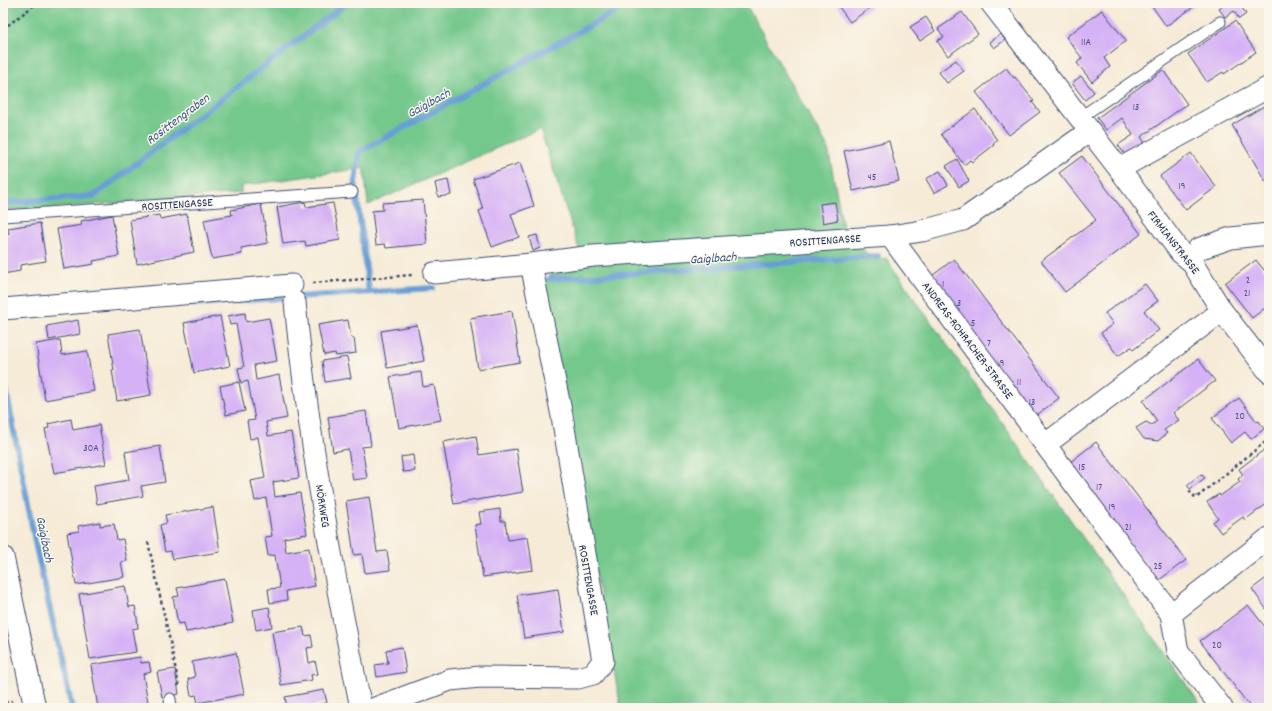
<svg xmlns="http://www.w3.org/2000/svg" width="1272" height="711" font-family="Dekko,sans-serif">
<rect width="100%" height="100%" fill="#fbf7ec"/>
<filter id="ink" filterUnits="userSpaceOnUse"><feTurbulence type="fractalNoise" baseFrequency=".025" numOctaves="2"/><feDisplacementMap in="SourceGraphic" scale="8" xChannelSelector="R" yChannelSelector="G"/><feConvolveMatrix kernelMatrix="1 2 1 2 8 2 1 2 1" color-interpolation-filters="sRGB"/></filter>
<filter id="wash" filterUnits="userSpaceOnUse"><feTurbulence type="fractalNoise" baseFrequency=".012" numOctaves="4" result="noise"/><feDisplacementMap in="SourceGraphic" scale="16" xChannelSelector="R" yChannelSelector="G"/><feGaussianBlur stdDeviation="0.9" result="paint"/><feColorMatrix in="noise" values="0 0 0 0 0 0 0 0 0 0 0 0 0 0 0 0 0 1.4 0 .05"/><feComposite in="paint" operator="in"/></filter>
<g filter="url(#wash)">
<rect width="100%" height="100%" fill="#f6ebd7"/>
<polygon fill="#75c88c" stroke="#487c75" points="3,3 745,3 828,148 844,233 875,260 886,258 1203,708 621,708 542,283 579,249 540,129 368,205 364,168 241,186 241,193 29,210 3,210"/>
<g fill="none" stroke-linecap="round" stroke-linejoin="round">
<g stroke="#689ed5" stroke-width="6">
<polyline points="3,203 94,196 347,3"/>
<polyline points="550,279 878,256"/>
<polyline points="369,292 355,182 359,152 631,3"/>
<polyline points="191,304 433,288"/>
<polyline points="3,373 36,547 72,708"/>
</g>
</g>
<g id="blocks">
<g fill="#d5b1f5">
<polygon points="836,3 877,3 850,22"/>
<polygon points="1157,3 1199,3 1166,26 1152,6"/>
<polygon points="1227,3 1239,3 1246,14 1239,19 1234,11 1225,17 1219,9"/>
<polygon points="1262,3 1269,3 1269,13"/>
<polygon points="1102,10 1126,41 1104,58 1110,67 1092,82 1077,63 1082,58 1066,37"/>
<polygon points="962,12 978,34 948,56 937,41 944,37 938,29"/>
<polygon points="926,17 935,31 920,41 910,27"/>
<polygon points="1235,21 1256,52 1224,74 1223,72 1207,82 1188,54"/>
<polygon points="1001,34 1005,40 994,48 989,42"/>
<polygon points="956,60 964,71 947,83 939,72"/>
<polygon points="1006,68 1014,78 1015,77 1034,101 1032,102 1040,112 1009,135 976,92"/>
<polygon points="1163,70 1187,104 1141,137 1147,146 1127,157 1118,145 1133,135 1122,118 1106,130 1097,118"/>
<polygon points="1081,76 1094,92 1085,100 1072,83"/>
<polygon points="1269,103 1269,181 1266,182 1232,125"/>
<polygon points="975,109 997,140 993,143 994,145 972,162 970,160 964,165 941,134"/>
<polygon points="889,141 899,181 853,191 844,151"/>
<polygon points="1191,153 1216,187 1186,210 1160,176"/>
<polygon points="1082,156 1141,234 1065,292 1041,261 1096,220 1059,173"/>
<polygon points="957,159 969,181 959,187 946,166"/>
<polygon points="520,163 534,206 511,214 519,237 492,247 479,211 483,209 473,179"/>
<polygon points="940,171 948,185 934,193 926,179"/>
<polygon points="448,180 451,195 438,197 435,183"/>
<polygon points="423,200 427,244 386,248 385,244 376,245 372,211 383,210 382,203"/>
<polygon points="305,202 306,207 333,203 340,240 306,246 305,241 283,244 277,207"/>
<polygon points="835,202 838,220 823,223 820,204"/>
<polygon points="261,204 268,243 241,248 242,254 212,259 204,220 232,215 231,210"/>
<polygon points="187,214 194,252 137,264 130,220 159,215 160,219"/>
<polygon points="112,215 119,256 93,261 94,264 64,269 57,229 82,225 81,221"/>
<polygon points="40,223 46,261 20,265 20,271 3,274 3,235 9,234 8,228"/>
<polygon points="537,235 540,248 533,251 529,237"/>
<polygon points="954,259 1059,398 1033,418 928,279"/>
<polygon points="1256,260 1264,270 1268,268 1269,270 1269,305 1252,318 1225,283"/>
<polygon points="1145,284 1158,301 1144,311 1159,330 1133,350 1131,347 1118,356 1101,333 1113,324 1105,313"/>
<polygon points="512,311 520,362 478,369 470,318"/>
<polygon points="245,313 246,322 269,318 277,361 254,365 256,380 279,375 287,418 266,422 268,436 291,432 299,478 273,482 275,497 300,493 307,534 284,538 286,552 309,548 315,586 286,591 287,600 270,603 268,589 280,588 275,555 268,556 265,537 272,536 266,498 255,501 251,481 265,478 258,437 250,439 247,421 255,420 248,381 241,383 238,368 244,367 236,324 230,325 228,316"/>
<polygon points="220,316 230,366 194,373 184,323"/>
<polygon points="78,320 80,334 49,340 47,326"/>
<polygon points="348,320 351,338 354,338 356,353 336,356 335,353 324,355 318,325"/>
<polygon points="417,325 424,361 387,368 381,331"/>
<polygon points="140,329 151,395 117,401 112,370 114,370 108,334"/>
<polygon points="60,340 62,355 87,351 94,391 45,400 36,344"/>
<polygon points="347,357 351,378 325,382 322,361"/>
<polygon points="1198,359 1215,381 1173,413 1179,420 1164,430 1167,433 1158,441 1144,439 1136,428 1146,422 1152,425 1157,421 1143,401"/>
<polygon points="421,372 423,387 434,385 441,420 399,428 390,377"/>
<polygon points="239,382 245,411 226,415 220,386"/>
<polygon points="1239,398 1257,422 1259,421 1264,429 1251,439 1245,432 1231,443 1212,418"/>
<polygon points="366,411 371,446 362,447 367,478 353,480 348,449 333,452 328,417"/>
<polygon points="71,419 73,430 99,425 106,464 54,473 45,429 49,428 48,424"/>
<polygon points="476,436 479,455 516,449 523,492 454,504 443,442"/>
<polygon points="1096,442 1186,560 1158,581 1069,463"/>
<polygon points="160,446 165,482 141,486 143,496 97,504 94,486 129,480 125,452"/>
<polygon points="1269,446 1269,502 1245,520 1243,517 1221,533 1213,522 1218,518 1207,502 1219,494 1220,496 1240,482 1238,479 1243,475 1239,469"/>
<polygon points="413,455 415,471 403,472 401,457"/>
<polygon points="1201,474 1205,478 1190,489 1187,485"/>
<polygon points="369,497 377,552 387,551 390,570 365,573 362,554 354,555 346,501"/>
<polygon points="213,507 220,552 173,559 171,551 165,552 160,525 167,523 165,515"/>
<polygon points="500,509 501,521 505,521 508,540 528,537 533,570 483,577 475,525 481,524 479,512"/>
<polygon points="100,522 100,526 114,524 117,540 123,539 127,561 121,562 124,577 76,585 67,533 79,531 78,526"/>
<polygon points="1269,576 1269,613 1252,589"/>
<polygon points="225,579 233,623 186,632 184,623 178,624 173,597 179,596 177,588"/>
<polygon points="125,586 129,607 135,606 137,618 138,628 132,629 136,652 90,659 79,594"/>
<polygon points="558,589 564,632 524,638 517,595"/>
<polygon points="1248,605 1269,632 1269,708 1251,708 1200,641"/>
<polygon points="269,607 272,627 256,630 253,610"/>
<polygon points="303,627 305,636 311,635 313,647 307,648 309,663 315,661 318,674 311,675 312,680 281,685 272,632"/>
<polygon points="402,647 406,672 377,677 375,665 388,663 386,650"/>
<polygon points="236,653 244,694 198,703 196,695 191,696 188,679 195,677 192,662"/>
<polygon points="140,657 141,663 149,662 151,672 143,674 149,708 98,708 91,665"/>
<polygon points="175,669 179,694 162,697 157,672"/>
<polygon points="324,690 327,703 303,708 287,708 285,697"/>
</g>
</g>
</g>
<g filter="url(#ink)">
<use href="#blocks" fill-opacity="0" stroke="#3c4b70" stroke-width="1"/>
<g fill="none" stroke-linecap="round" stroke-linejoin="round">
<defs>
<g id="service">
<polyline points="1080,118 1088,112 1220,22"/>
<polyline points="3,216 352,192"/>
<polyline points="170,699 171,708"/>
</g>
<g id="minor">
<polyline points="991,3 1120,170 1175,245 1180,252 1191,261 1222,311 1269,372"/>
<polyline points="1120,170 1128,164 1269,87"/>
<polyline points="890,236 1171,614"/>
<polyline points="1191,261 1198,249 1231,238 1269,234"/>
<polyline points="434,273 531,264 593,256 890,236 922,231 963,220 1090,131"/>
<path d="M 295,302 C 308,439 334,574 361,708"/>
<polyline points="3,309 292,285"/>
<polyline points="1046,444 1222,311"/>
<polyline points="3,557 35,708"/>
<polyline points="375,708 450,680 480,677 578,678 593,674 603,661 562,416 531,264"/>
<polyline points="1222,708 1178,651 1171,614 1269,538"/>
</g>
</defs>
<use href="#service" stroke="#3c4b70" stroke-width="13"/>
<use href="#minor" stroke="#3c4b70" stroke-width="23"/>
<g stroke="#3c4b70" stroke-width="2.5" stroke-dasharray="3 3" stroke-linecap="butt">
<polyline points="3,29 37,3"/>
<polyline points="313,283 413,275"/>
<polyline points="1189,491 1196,498 1269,439"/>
<polyline points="148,542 170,641 179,686"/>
<polyline points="5,708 4,703 12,701"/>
</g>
<use href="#service" stroke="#fff" stroke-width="11"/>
<use href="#minor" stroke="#fff" stroke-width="21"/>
</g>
</g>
<g text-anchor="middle" stroke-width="3" stroke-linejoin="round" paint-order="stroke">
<g font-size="10" fill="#4a5084">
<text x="1086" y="45">11A</text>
<text x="1136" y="110">13</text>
<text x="872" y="180">45</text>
<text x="1182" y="189">19</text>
<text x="1248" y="283">2</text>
<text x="943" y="287">1</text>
<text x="1247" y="296">21</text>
<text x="959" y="306">3</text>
<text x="973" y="326">5</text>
<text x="989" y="346">7</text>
<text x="1002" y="366">9</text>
<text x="1019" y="385">11</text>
<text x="1032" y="405">13</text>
<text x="1240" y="419">20</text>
<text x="91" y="451">30A</text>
<text x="1082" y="470">15</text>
<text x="1099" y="490">17</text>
<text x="1112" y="510">19</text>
<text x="1128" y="530">21</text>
<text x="1158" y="569">25</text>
<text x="1217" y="648">20</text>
</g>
<g font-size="12" fill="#1b2f5e" stroke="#fbf7ec">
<text transform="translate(177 204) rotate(-4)" y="4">ROSITTENGASSE</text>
<text transform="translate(825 240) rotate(-4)" y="4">ROSITTENGASSE</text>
<text transform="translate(1174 242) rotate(52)" y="4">FIRMIANSTRASSE</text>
<text transform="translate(968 340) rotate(53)" y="4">ANDREAS-ROHRACHER-STRASSE</text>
<text transform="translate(323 506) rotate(81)" y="4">MÖRKWEG</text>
<text transform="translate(589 580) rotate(80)" y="4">ROSITTENGASSE</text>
</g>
<g font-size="13" font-style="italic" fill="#365688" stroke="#fbf7ec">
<text transform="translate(428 102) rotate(-29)" y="5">Gaiglbach</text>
<text transform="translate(177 118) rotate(-37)" y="5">Rosittengraben</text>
<text transform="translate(713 257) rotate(-4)" y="5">Gaiglbach</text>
<text transform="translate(46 539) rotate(79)" y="5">Gaiglbach</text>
</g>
</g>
<rect width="1272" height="711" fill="none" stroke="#fbf7ec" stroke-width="16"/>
</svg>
